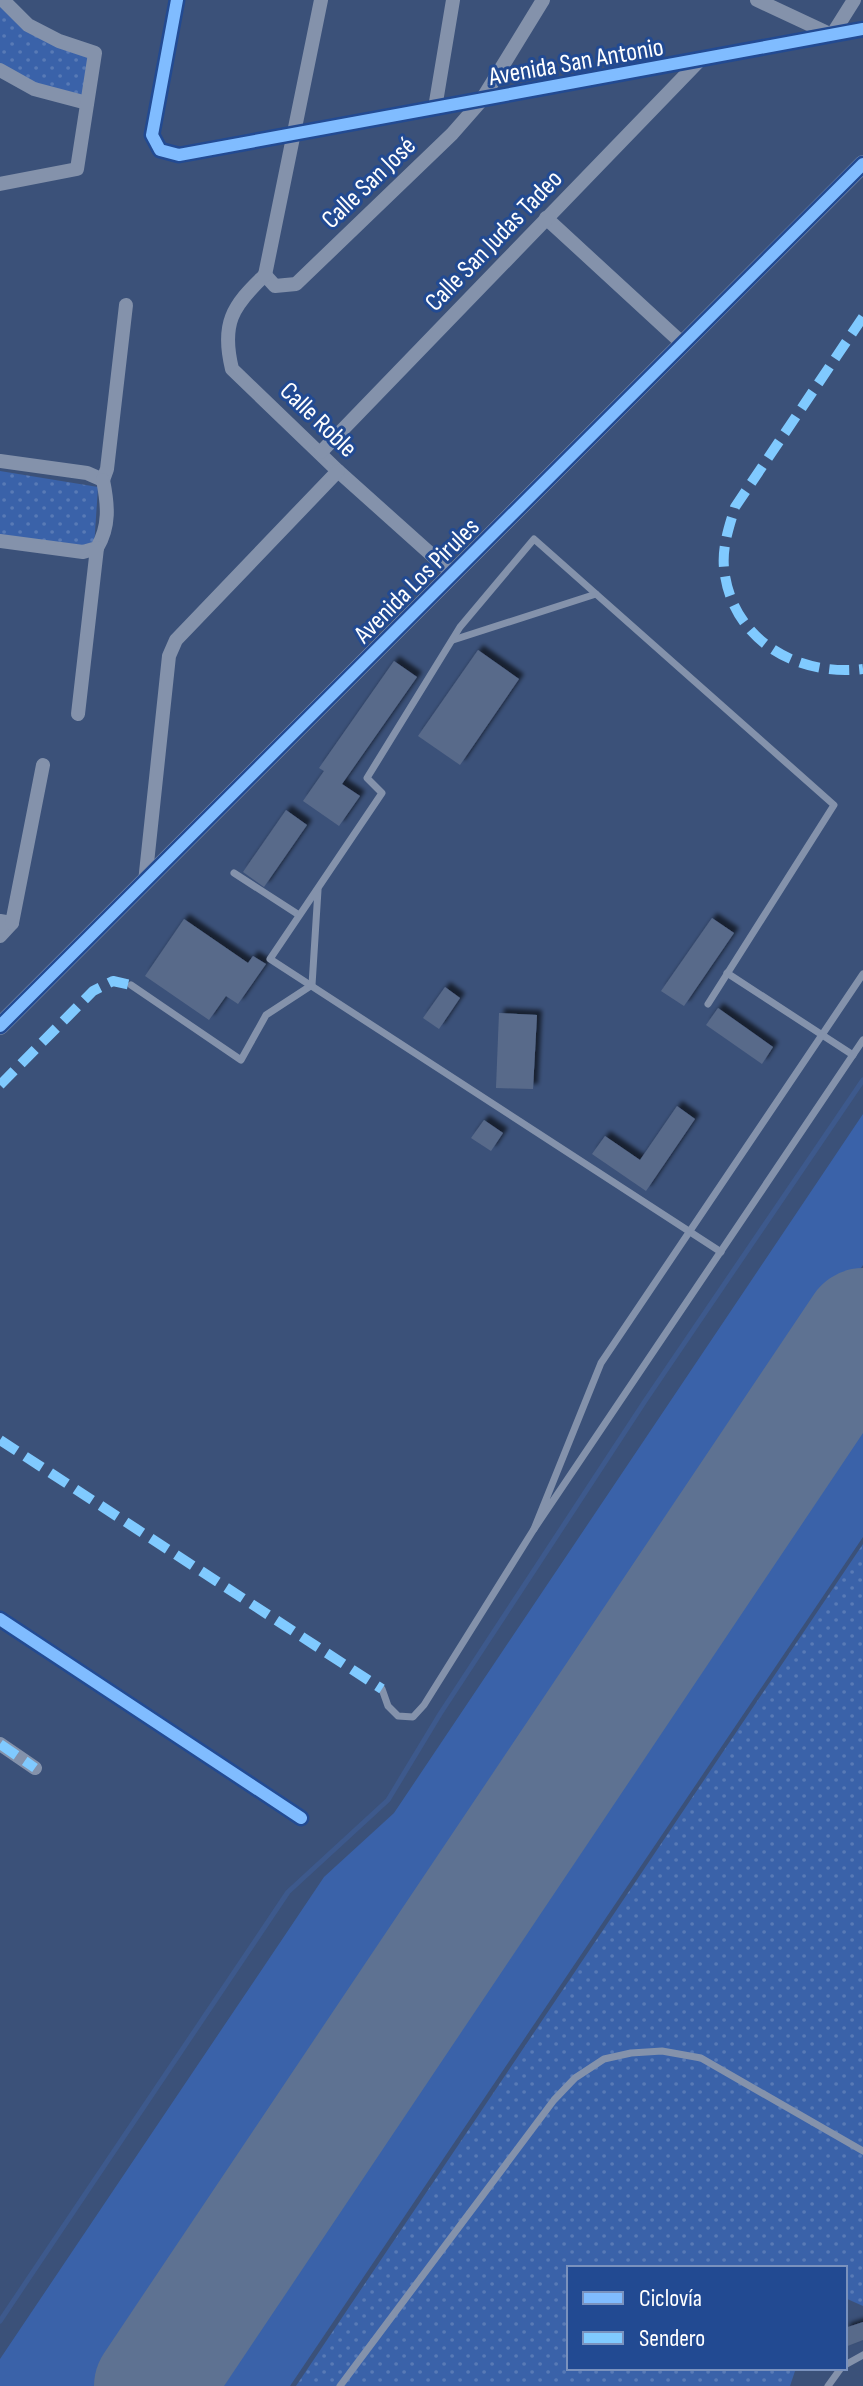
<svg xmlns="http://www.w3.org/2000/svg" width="863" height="2386" font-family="'Sofia Sans Condensed',sans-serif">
<defs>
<pattern id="park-dots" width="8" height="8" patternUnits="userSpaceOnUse" patternTransform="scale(2)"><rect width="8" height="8" fill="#3a62a9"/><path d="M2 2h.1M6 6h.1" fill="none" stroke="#587ab6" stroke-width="1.8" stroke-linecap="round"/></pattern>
<filter id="shadow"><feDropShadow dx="5" dy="-5" stdDeviation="2" flood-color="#0009"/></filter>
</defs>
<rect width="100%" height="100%" fill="#3b5179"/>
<g fill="#3a62a9">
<polygon points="863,1114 863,1265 110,2386 0,2386 0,2359 324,1877 394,1813"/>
<polygon points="863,1388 863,1537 290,2386 194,2386"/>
</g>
<g fill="url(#park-dots)">
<polygon points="0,0 28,25 95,53 87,103 0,70"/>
<polygon points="0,471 98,487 94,547 0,538"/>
<polygon points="863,1544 863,2306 845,2298 845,2268 569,2268 569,2368 796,2368 790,2386 296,2386"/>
</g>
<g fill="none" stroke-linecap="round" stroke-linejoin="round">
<polyline stroke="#3d598c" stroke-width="5" points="0,2321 288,1892 388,1800 440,1714 645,1401 863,1080"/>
<polyline stroke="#5e7292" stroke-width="118" points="153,2386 863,1327"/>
</g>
<g fill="#596a8a" filter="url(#shadow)">
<polygon points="478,650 519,679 460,765 418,736"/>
<polygon points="394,661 417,677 342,784 360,796 339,826 303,801 324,771 319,768"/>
<polygon points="286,810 307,825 264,887 243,872"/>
<polygon points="712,918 734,933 684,1006 661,991"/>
<polygon points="184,919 248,963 253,956 266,964 238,1004 226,996 209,1020 145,976"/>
<polygon points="445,987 460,998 439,1029 423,1018"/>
<polygon points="718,1008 773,1047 762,1064 706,1025"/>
<polygon points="499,1013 537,1015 533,1089 496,1088"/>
<polygon points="677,1106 695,1119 646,1191 592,1154 605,1136 640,1160"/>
<polygon points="484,1120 503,1133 491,1151 471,1138"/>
<polygon points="863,2322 863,2340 845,2347 845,2328"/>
</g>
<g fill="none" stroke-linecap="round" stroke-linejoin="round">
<g stroke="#8492ab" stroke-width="7">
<polyline points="453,640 596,594"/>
<polyline points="234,873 299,915"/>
<polyline points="727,973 853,1055"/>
<polyline points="863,974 601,1363 534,1529 863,1040"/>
<polyline points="131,985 241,1060 266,1015 312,985 318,890"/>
<polyline points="708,1004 834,805 534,539 460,627 367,778 382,793 270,959 721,1252"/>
<polyline points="382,1689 388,1706 398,1716 413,1717 424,1705 534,1529"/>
<polyline points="845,2365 863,2355"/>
<polyline points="340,2386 554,2100 575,2078 604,2059 631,2053 662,2051 701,2058 863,2151"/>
<polyline points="828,2386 841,2368"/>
</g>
<g stroke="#8492ab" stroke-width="14">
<polyline points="177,0 152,135 160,150 179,155 863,29"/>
<polyline points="757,0 832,35 854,0"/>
<polyline points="0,70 34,89 87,103"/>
<polyline points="435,108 453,0"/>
<polyline points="0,184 77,169 95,53 59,41 28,25 3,0"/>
<polyline points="546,218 683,344"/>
<polyline points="265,275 275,286 296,284 452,134 481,101 543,0"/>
<path d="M 265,275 C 232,306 221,324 232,369 L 338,471 L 453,574"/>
<polyline points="265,275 321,0"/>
<polyline points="321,452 699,61"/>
<polyline points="0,461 87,473 103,480"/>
<polyline points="103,480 107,469 126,305"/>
<path d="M 0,541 L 83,552 L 97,548 C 110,526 108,505 103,480"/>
<polyline points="78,714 97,548"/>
<polyline points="145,882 169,656 176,640 338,471"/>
<polyline points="0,921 12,923 0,936"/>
<polyline points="12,923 43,765"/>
<polyline points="0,1619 301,1818"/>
<polyline points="0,1744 35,1768"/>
</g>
<polyline stroke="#8492ab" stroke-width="18" points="0,1026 863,164"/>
<g stroke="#80caff" stroke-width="10" stroke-dasharray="20 10" stroke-linecap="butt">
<path d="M 863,317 L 735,507 C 729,527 722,547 724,568 C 731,639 796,677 863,669"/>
<polyline points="0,1085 93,991 113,981 131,985"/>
<polyline points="0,1440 382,1689"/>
<polyline points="0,1744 35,1768"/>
</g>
<defs>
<g id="cycleway">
<polyline points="177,0 152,135 160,150 179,155 863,29"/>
<polyline points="0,1026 863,164"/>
<polyline points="0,1619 301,1818"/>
</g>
</defs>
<use href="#cycleway" stroke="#224a92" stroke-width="17"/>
<use href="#cycleway" stroke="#80bcff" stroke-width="12"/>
</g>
<g text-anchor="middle" stroke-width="6" stroke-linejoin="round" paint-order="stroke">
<g font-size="26" fill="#fff" stroke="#224a92">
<text transform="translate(576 61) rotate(-10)" y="9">Avenida San Antonio</text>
<text transform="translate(368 182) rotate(-44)" y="9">Calle San José</text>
<text transform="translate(493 240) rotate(-46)" y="9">Calle San Judas Tadeo</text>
<text transform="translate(319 419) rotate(44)" y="9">Calle Roble</text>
<text transform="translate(416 580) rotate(-45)" y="9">Avenida Los Pirules</text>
</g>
</g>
<rect x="567" y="2266" width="280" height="104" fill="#224a92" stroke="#7a92be" stroke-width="2"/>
<rect x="583" y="2292" width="40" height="12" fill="#80bcff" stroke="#7a92be" stroke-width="2"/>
<text x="639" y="2306" font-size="24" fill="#ffffff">Ciclovía</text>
<rect x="583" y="2332" width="40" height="12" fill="#80caff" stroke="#7a92be" stroke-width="2"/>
<text x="639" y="2346" font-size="24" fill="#ffffff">Sendero</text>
</svg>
